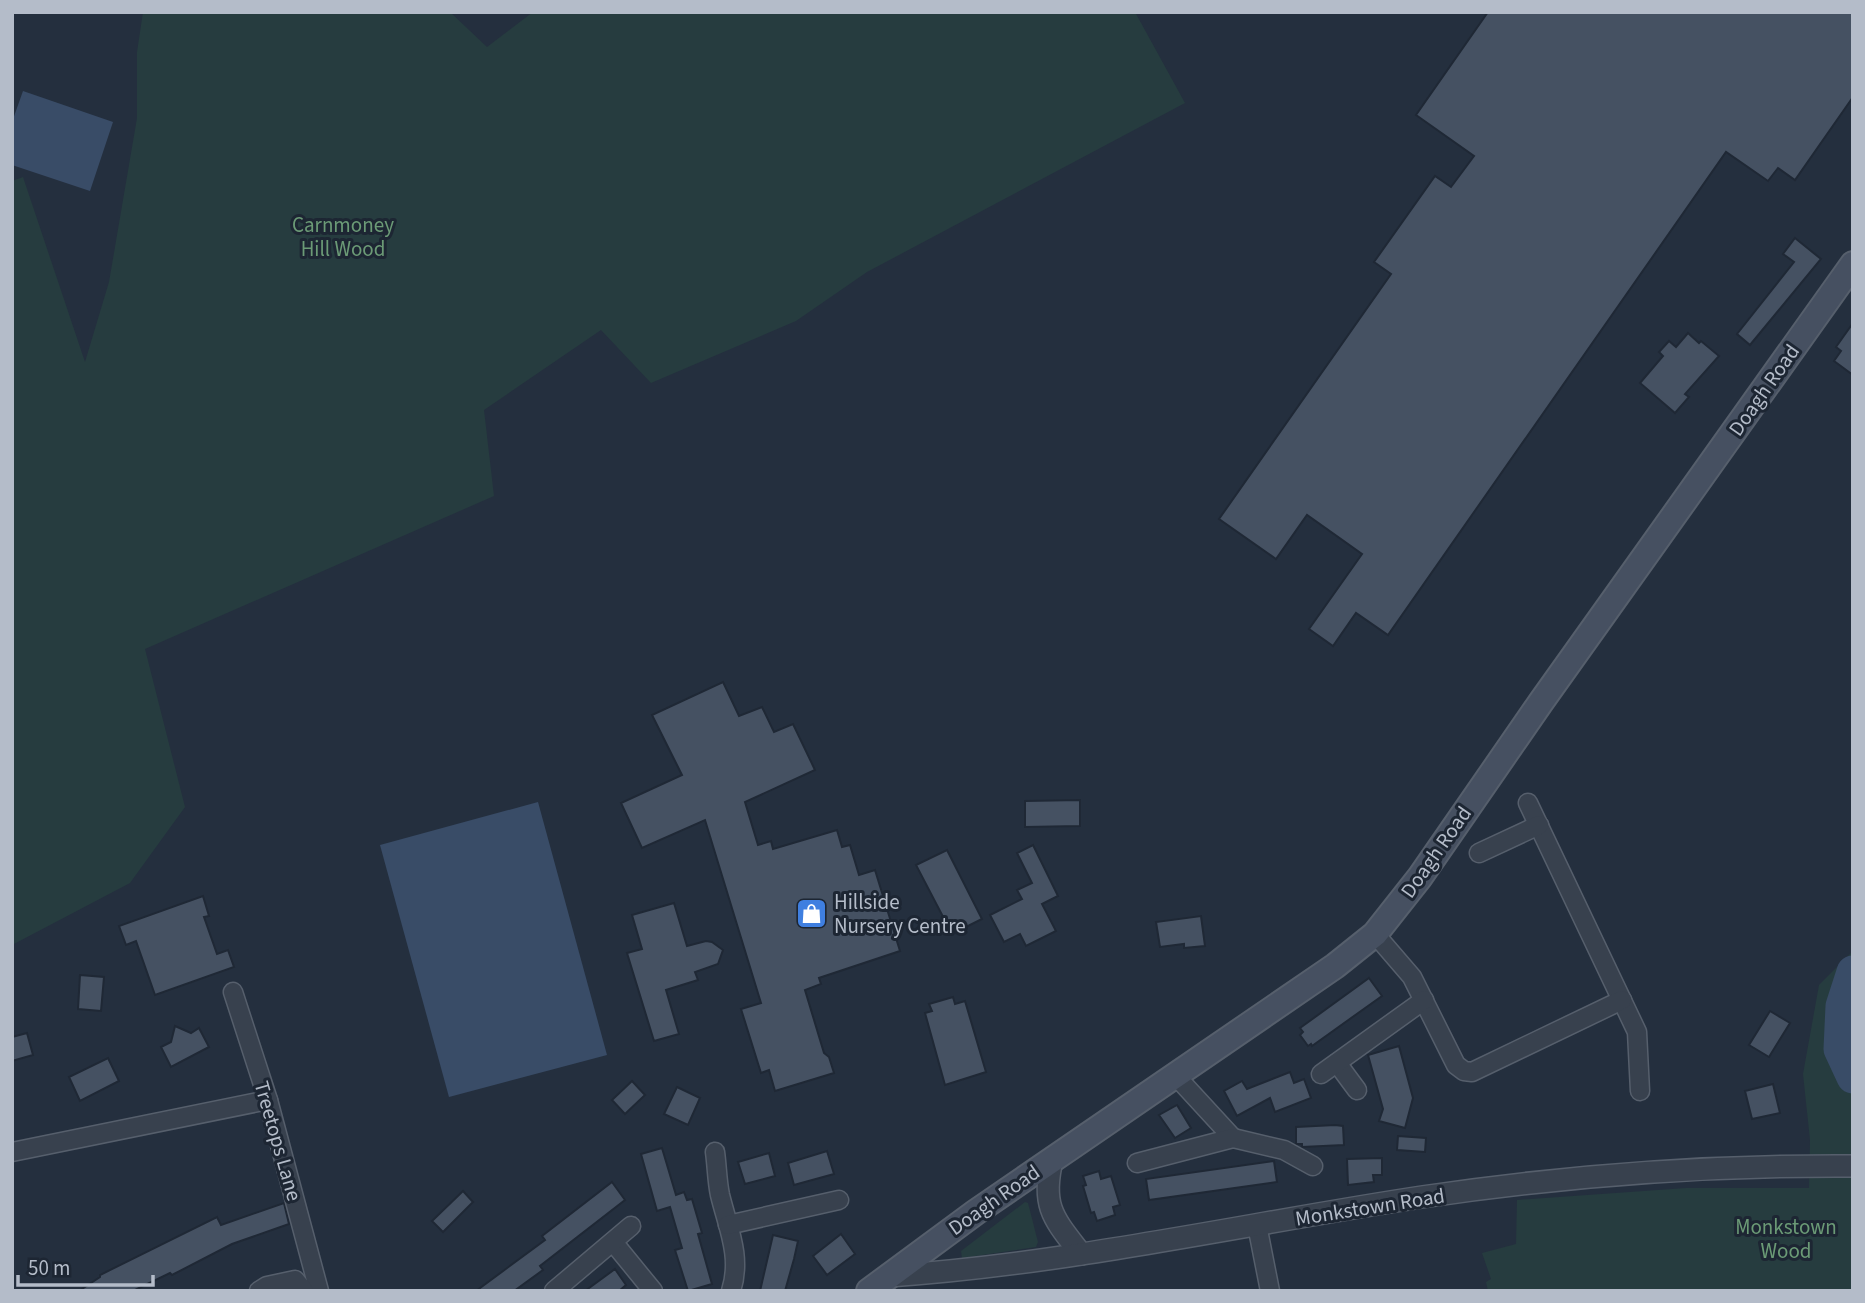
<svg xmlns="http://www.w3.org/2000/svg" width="1865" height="1303" font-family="'Source Sans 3',sans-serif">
  <rect width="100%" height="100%" fill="#242f3e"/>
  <g fill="#263c3f">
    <polygon points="143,12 450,12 487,47 533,12 1135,12 1185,103 867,272 796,321 651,383 601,330 484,410 494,496 145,649 185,807 130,883 12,945 12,181 23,177 85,362 109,282 137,118 137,52"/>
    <polygon points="1853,951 1853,1291 1488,1291 1486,1282 1491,1279 1482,1253 1516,1244 1517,1200 1686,1188 1809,1188 1810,1140 1803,1074 1819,985"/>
    <polygon points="1025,1202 1028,1203 1038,1242 1036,1247 962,1258 961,1251"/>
  </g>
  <g fill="#394c67">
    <polygon points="23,91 113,122 90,191 12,165 12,122"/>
    <polygon points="538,802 607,1055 449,1097 380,845"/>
  </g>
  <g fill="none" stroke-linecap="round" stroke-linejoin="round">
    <polyline stroke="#394c67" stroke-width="33" points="1853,972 1842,1006 1840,1049 1853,1077"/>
  </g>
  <g fill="#455162" stroke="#1f2835" stroke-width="2">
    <polygon points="1488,12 1853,12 1853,97 1795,180 1778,168 1768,181 1726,152 1388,635 1356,613 1333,646 1309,629 1362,554 1307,515 1276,559 1219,519 1391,274 1374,262 1435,176 1451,187 1474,156 1416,115"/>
    <polygon points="1795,238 1821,259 1750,345 1737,334 1794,262 1783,254"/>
    <polygon points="1853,323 1853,375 1834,361 1841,351 1836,347"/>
    <polygon points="1688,333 1699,343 1701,341 1719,356 1685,394 1689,397 1675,413 1640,383 1663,356 1659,352 1669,341 1676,347"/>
    <polygon points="723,682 739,716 762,707 774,732 793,724 815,770 745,802 758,845 771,841 773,849 837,830 842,847 850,845 859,875 875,870 900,951 819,978 821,984 805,990 824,1053 829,1057 834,1073 775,1091 769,1070 761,1073 741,1009 761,1003 705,820 642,848 621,803 682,775 652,715"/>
    <polygon points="1080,800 1080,826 1025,827 1025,801"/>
    <polygon points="1033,845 1058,896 1042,904 1056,931 1026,946 1020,934 1004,942 990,915 1022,899 1017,890 1032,883 1017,853"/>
    <polygon points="947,850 982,919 952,934 916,865"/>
    <polygon points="203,896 209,916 204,917 217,954 228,950 234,967 155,995 136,941 126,945 119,926"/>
    <polygon points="674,903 687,946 706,941 712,942 723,950 718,964 695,972 698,980 666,990 679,1034 654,1041 627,953 642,949 632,915"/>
    <polygon points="1201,916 1205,946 1184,948 1184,944 1160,947 1156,922"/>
    <polygon points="80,975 104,977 101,1011 78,1009"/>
    <polygon points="1369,978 1382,996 1312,1046 1311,1044 1308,1046 1300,1035 1303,1032 1300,1028"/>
    <polygon points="953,997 955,1004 965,1001 986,1072 945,1085 925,1013 932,1011 929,1004"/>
    <polygon points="1770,1011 1790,1023 1769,1057 1749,1045"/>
    <polygon points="175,1026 191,1033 199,1028 209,1047 171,1067 161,1047 171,1042"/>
    <polygon points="27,1033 33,1055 12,1061 12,1037"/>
    <polygon points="1399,1046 1413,1098 1405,1128 1379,1121 1383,1109 1368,1055"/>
    <polygon points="108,1058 119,1081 80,1101 69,1077"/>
    <polygon points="1290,1072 1294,1083 1304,1079 1311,1098 1275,1112 1270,1098 1237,1116 1224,1091 1242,1081 1247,1089"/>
    <polygon points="632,1081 645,1095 625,1114 612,1100"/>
    <polygon points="1773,1084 1780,1113 1752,1119 1745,1091"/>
    <polygon points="677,1087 700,1098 688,1125 664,1114"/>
    <polygon points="1177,1105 1191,1128 1175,1138 1159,1115"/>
    <polygon points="1335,1125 1343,1126 1344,1145 1302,1147 1302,1144 1296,1144 1296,1127"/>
    <polygon points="1398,1136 1426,1138 1425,1152 1397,1150"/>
    <polygon points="662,1148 676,1195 684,1192 687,1200 692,1199 702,1233 698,1234 712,1284 688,1291 675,1250 682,1248 670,1207 657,1211 641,1154"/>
    <polygon points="827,1151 834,1174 794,1185 788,1163"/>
    <polygon points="769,1153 775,1176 745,1184 738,1162"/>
    <polygon points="1382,1158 1382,1175 1373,1175 1374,1182 1348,1185 1347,1159"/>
    <polygon points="1274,1161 1277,1182 1149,1200 1146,1179"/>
    <polygon points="1099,1171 1101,1179 1111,1176 1120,1205 1113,1207 1115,1215 1097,1221 1094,1212 1091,1213 1083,1186 1086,1185 1083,1176"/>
    <polygon points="612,1182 625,1200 540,1266 543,1270 514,1291 476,1291 545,1240 542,1236"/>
    <polygon points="463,1191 473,1202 443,1232 432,1221"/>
    <polygon points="284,1203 289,1224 232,1244 172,1275 170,1273 133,1291 79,1291 100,1277 100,1275 217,1217 221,1225"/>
    <polygon points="841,1234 855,1254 827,1275 813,1256"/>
    <polygon points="773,1235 798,1241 794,1259 785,1291 760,1291"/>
    <polygon points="615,1269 626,1285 619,1291 585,1291"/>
  </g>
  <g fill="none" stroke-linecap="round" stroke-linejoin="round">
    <defs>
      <g id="minor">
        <polyline points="1528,803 1637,1032 1640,1091"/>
        <polyline points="1479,853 1539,825"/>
        <polyline points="1375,934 1412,977 1456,1065 1464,1071 1472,1072 1622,1000"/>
        <polyline points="233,992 268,1100 319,1291"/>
        <polyline points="1337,1063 1357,1090"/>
        <polyline points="1321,1074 1424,1000"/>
        <polyline points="1175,1075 1233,1138"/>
        <polyline points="12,1152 268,1100"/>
        <path d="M715 1152C717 1166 717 1181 720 1195 728 1228 742 1257 731 1291"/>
        <polyline points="1137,1163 1233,1138 1284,1150 1313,1166"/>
        <polyline points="728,1225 839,1200"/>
        <polyline points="1257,1225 1270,1291"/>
        <polyline points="613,1242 653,1291"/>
        <polyline points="259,1291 267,1286 295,1280 304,1291"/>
        <polyline points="554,1291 631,1226"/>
      </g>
      <g id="tertiary">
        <path d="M1052 1160C1041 1207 1054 1219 1081 1254"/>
        <path d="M889 1276C1068 1264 1244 1224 1422 1197 1564 1176 1708 1165 1853 1166"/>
      </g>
      <polyline id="secondary" points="869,1291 976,1212 1335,966 1375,934 1420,877 1541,702 1853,264"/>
    </defs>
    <use href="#minor" stroke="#565f6c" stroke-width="21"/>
    <use href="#tertiary" stroke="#565f6c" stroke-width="24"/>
    <use href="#secondary" stroke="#565f6c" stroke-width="28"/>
    <use href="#minor" stroke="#38414e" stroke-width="18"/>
    <use href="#tertiary" stroke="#38414e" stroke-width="21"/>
    <use href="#secondary" stroke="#465061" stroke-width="24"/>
  </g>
  <defs>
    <symbol id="shop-square" viewBox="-11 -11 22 22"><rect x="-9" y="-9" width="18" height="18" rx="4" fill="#3f7fe0" stroke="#1d2633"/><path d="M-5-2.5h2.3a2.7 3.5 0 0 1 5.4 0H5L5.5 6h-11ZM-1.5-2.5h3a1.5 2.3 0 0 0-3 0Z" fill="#fff"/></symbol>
  </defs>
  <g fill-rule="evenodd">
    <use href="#shop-square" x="794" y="896" width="35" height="35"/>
  </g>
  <g text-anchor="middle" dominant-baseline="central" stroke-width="6" stroke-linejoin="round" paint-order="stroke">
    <g font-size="21" fill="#6b9a76" stroke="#1d2633">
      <text x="343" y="225">Carnmoney<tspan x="343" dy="24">Hill Wood</tspan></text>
      <text x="1786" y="1227">Monkstown<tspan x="1786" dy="24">Wood</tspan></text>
    </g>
    <g font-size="21" fill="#b4bcc9" stroke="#1d2633">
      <text transform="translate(1764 390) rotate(-55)">Doagh Road</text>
      <text transform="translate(1436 852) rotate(-55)">Doagh Road</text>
      <text transform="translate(278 1141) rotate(74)">Treetops Lane</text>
      <text transform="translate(994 1200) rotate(-35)">Doagh Road</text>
      <text transform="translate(1370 1207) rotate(-9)">Monkstown Road</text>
    </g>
    <g font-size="21" fill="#b4bcc9" stroke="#1d2633" text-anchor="start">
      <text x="834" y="902">Hillside<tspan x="834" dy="24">Nursery Centre</tspan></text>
    </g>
  </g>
  <rect width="1865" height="1303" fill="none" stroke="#b4bcc9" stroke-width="28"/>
  <path d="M18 1275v10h135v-10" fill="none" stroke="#b4bcc9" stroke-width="3.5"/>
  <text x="28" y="1275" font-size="21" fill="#b4bcc9" stroke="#1d2633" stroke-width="5" paint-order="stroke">50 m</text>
</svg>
